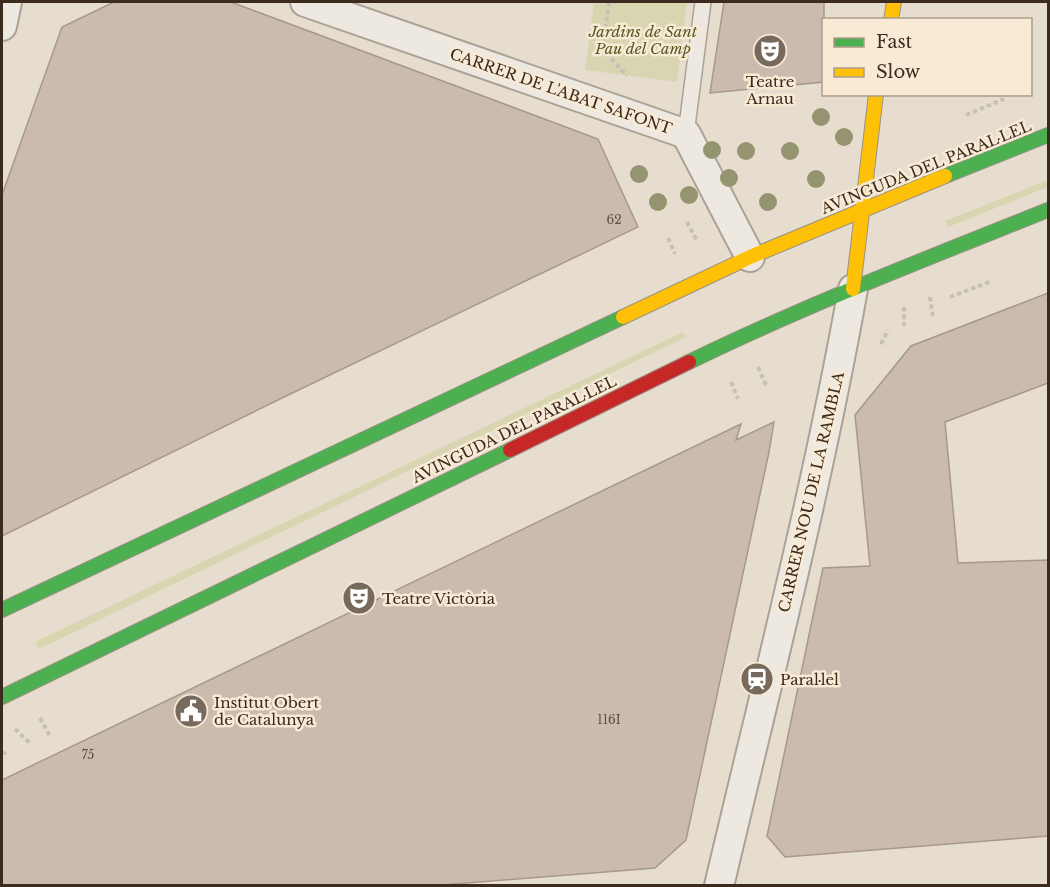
<svg xmlns="http://www.w3.org/2000/svg" width="1050" height="887" font-family="'Libre Baskerville',serif">
  <rect width="100%" height="100%" fill="#e6ddce"/>
  <g fill="#d8d6b0">
    <polygon points="594,2 687,2 677,82 585,70"/>
    <polygon points="1048,180 1048,187 948,227 945,221"/>
    <polygon points="683,332 686,337 39,649 35,642"/>
  </g>
  <g fill="#cabbae" stroke="#a7988d" stroke-width="1.5">
    <polygon points="114,2 231,2 598,139 638,227 284,397 2,536 2,195 62,27"/>
    <polygon points="724,2 824,2 824,82 710,93"/>
    <polygon points="1048,293 1048,383 945,422 958,563 1048,560 1048,836 785,857 767,836 823,568 870,566 855,415 911,346"/>
    <polygon points="774,422 769,452 686,840 655,868 442,885 2,885 2,780 741,424 736,440"/>
  </g>
  <g fill="none" stroke-linecap="round" stroke-linejoin="round">
    <defs>
      <polyline id="lane" points="686,134 703,2"/>
      <g id="street">
        <polyline points="305,2 686,134 750,257"/>
        <polyline points="2,26 7,2"/>
        <path d="M719 886C766 687 817 490 853 289"/>
      </g>
      <g id="fast">
        <polyline points="945,176 1048,135"/>
        <path d="M689 362C806 305 928 258 1048 210"/>
        <polyline points="2,610 623,317"/>
        <polyline points="2,697 510,450"/>
      </g>
      <g id="slow">
        <polyline points="891,20 894,2"/>
        <polyline points="853,289 876,94"/>
        <polyline points="623,317 750,257 945,176"/>
      </g>
      <polyline id="jam" points="510,450 689,362"/>
    </defs>
    <use href="#lane" stroke="#aba297" stroke-width="18"/>
    <use href="#street" stroke="#aba297" stroke-width="32"/>
    <use href="#fast" stroke="#9b9286" stroke-width="16"/>
    <use href="#slow" stroke="#9b9286" stroke-width="16"/>
    <use href="#jam" stroke="#9b9286" stroke-width="16"/>
    <g stroke="#c7c0b7" stroke-width="4" stroke-dasharray="4.5 3" stroke-linecap="butt">
      <polyline points="609,2 603,49 627,76"/>
      <polyline points="966,115 1004,99"/>
      <polyline points="687,222 697,241"/>
      <polyline points="668,238 675,254"/>
      <polyline points="930,297 933,317"/>
      <polyline points="950,297 992,281"/>
      <polyline points="904,307 904,326"/>
      <polyline points="881,344 888,330"/>
      <polyline points="758,367 766,385"/>
      <polyline points="731,382 738,399"/>
      <polyline points="40,718 50,736"/>
      <polyline points="15,729 31,744"/>
      <polyline points="2,754 9,751"/>
    </g>
    <use href="#lane" stroke="#eee9e0" stroke-width="15"/>
    <use href="#street" stroke="#eee9e0" stroke-width="28"/>
    <use href="#fast" stroke="#4caf50" stroke-width="14"/>
    <use href="#slow" stroke="#ffc107" stroke-width="14"/>
    <use href="#jam" stroke="#c62828" stroke-width="14"/>
  </g>
  <g fill="#949470">
    <circle cx="821" cy="117" r="9"/>
    <circle cx="844" cy="137" r="9"/>
    <circle cx="712" cy="150" r="9"/>
    <circle cx="746" cy="151" r="9"/>
    <circle cx="790" cy="151" r="9"/>
    <circle cx="639" cy="174" r="9"/>
    <circle cx="729" cy="178" r="9"/>
    <circle cx="816" cy="179" r="9"/>
    <circle cx="689" cy="195" r="9"/>
    <circle cx="658" cy="202" r="9"/>
    <circle cx="768" cy="202" r="9"/>
  </g>
  <defs>
    <symbol id="theatre-disc" viewBox="-11 -11 22 22"><circle r="9.5" fill="#77695c" stroke="#f8ead4"/><path d="M-5-5.5Q0-4 5-5.5V0Q5 5 0 6Q-5 5-5 0ZM-3.3-2.5H-1v1.5H-3.3ZM1-2.5H3.3v1.5H1ZM-2.8 1Q0 5.5 2.8 1Z" fill="#fff"/></symbol>
    <symbol id="station-disc" viewBox="-11 -11 22 22"><circle r="9.5" fill="#77695c" stroke="#f8ead4"/><path d="M-3-6H3Q5-6 5-4V2Q5 4 3 4L4.5 6H3L1.5 4h-3L-3 6H-4.5L-3 4Q-5 4-5 2V-4Q-5-6-3-6ZM-3.5-4v3h7v-3ZM-3.5 1v1.5H-2V1ZM2 1v1.5H3.5V1Z" fill="#fff"/></symbol>
    <symbol id="civic-disc" viewBox="-11 -11 22 22"><circle r="9.5" fill="#77695c" stroke="#f8ead4"/><path d="M-.6-6.5H3V-4.5H.6V-3L4-1V1h2V6H-6V1h2V-1L-.6-3ZM-1.2 2.5V6h2.4V2.5Z" fill="#fff"/></symbol>
  </defs>
  <g fill-rule="evenodd">
    <use href="#theatre-disc" x="751" y="32" width="38" height="38"/>
    <use href="#theatre-disc" x="340" y="579" width="38" height="38"/>
    <use href="#station-disc" x="738" y="660" width="38" height="38"/>
    <use href="#civic-disc" x="172" y="692" width="38" height="38"/>
  </g>
  <g text-anchor="middle" dominant-baseline="central" stroke-width="5" stroke-linejoin="round" paint-order="stroke">
    <g font-size="12" fill="#5f4e42">
      <text x="614" y="219">62</text>
      <text x="609" y="719">116I</text>
      <text x="88" y="754">75</text>
    </g>
    <g font-size="15" font-style="italic" fill="#505923" stroke="#f8ead4">
      <text x="643" y="31">Jardins de Sant<tspan x="643" dy="17">Pau del Camp</tspan></text>
    </g>
    <g font-size="15" fill="#3b2a1e" stroke="#f8ead4" text-anchor="start">
      <text x="770" y="81" text-anchor="middle">Teatre<tspan x="770" dy="17">Arnau</tspan></text>
      <text x="382" y="598">Teatre Victòria</text>
      <text x="780" y="679">Paral·lel</text>
      <text x="214" y="702">Institut Obert<tspan x="214" dy="17">de Catalunya</tspan></text>
    </g>
    <g font-size="15" fill="#3b2a1e" stroke="#f8ead4">
      <text transform="translate(561 91) rotate(19)">CARRER DE L'ABAT SAFONT</text>
      <text transform="translate(926 167) rotate(-22)">AVINGUDA DEL PARAL·LEL</text>
      <text transform="translate(514 429) rotate(-26)">AVINGUDA DEL PARAL·LEL</text>
      <text transform="translate(811 492) rotate(-77)">CARRER NOU DE LA RAMBLA</text>
    </g>
  </g>
  <rect width="1050" height="887" fill="none" stroke="#3b2a1e" stroke-width="6"/>
  <rect x="822" y="18" width="210" height="78" fill="#f8ead4" stroke="#ac9d8b" stroke-width="1.5"/>
  <rect x="834" y="38" width="30" height="9" fill="#4caf50" stroke="#ac9d8b" stroke-width="1.5"/>
  <text x="876" y="48" font-size="18" fill="#3b2a1e">Fast</text>
  <rect x="834" y="68" width="30" height="9" fill="#ffc107" stroke="#ac9d8b" stroke-width="1.5"/>
  <text x="876" y="78" font-size="18" fill="#3b2a1e">Slow</text>
</svg>
